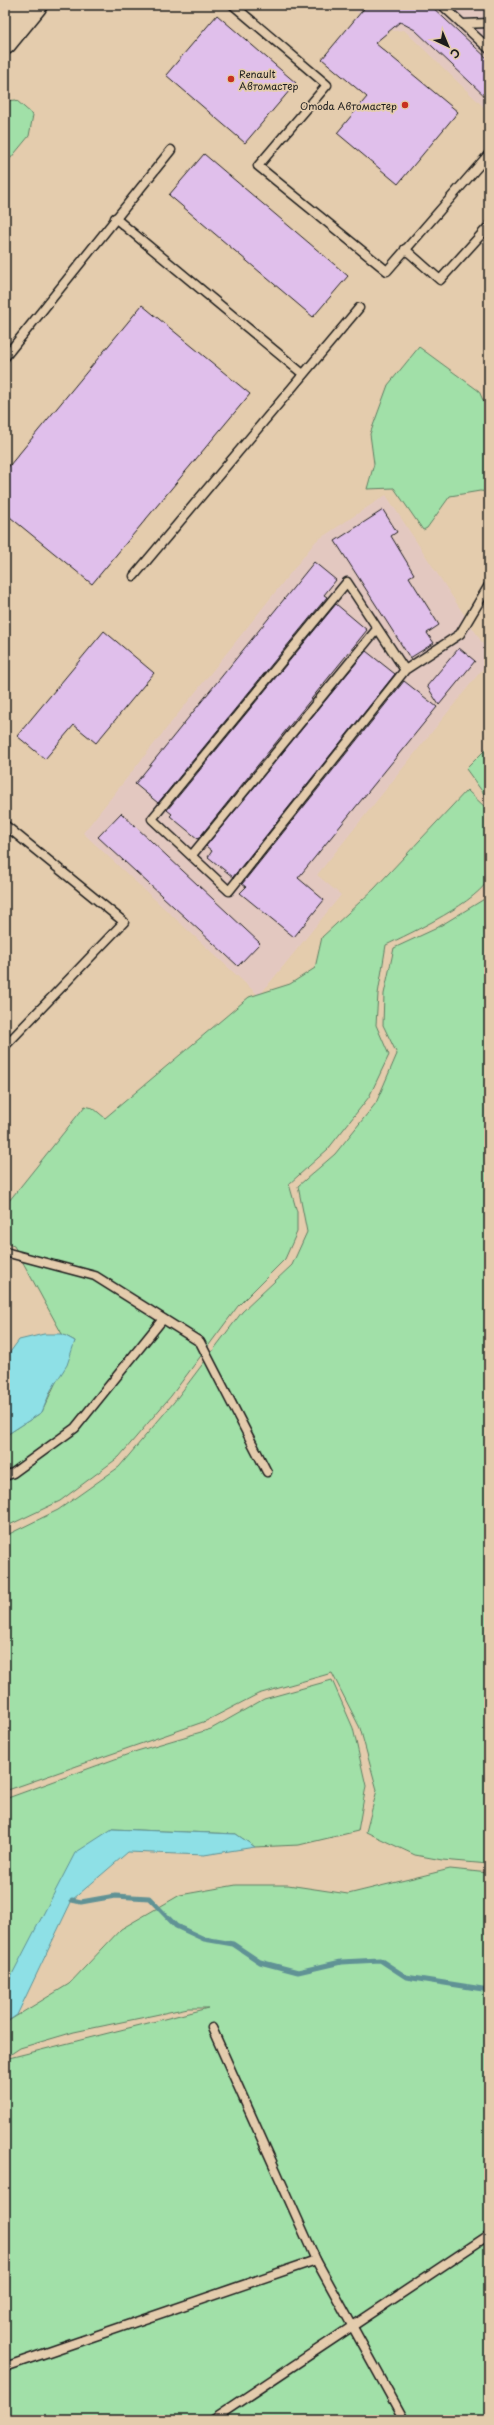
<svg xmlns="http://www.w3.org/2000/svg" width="494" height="2425" font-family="'Playpen Sans',sans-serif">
  <rect width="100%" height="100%" fill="#e4ccad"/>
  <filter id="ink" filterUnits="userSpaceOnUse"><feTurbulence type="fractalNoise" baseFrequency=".025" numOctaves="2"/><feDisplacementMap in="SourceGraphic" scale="8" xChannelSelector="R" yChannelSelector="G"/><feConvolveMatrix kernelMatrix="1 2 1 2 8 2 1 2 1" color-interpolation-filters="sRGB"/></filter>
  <g filter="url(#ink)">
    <g fill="#e3c8c0">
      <polygon points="343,5 489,5 489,112 404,30 394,31"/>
      <polygon points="386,495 489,653 489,661 317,875 341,895 259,996 83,833 316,541"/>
    </g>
    <g fill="#a1e0a8" stroke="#5e7e62">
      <polygon points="16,100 33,115 29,136 5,165 5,101"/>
      <polygon points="419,347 479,391 489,414 489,492 480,491 450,496 427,528 423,530 394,488 367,489 374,464 370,434 388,385"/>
      <polygon points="489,746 489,801 466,769"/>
      <path d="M467 790 487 809C490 820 492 867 489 877 482 900 409 934 386 945L378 994 376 1025 389 1055 369 1097 328 1149 289 1184 297 1212V1232L285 1259 238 1306 171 1396 119 1457 60 1501 5 1527V1436L42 1412 75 1341 62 1334 14 1246 5 1243V1206L85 1106 93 1108 105 1118 249 997 290 984 315 968 322 937 374 889Z"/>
      <polygon points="489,892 489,1864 442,1860 415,1855 366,1832 377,1790 360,1728 332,1673 258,1694 206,1721 5,1791 5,1536 58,1510 119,1467 174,1402 242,1312 292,1265 307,1232 298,1186 335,1154 376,1103 397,1054 383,1025 384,994 394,948 435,929 486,898"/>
      <polygon points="332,1680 353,1728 366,1786 358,1831 299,1845 255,1847 236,1834 112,1829 5,1988 5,1799 137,1751 211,1729 264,1699"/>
      <polygon points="450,1869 489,1873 489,2420 5,2420 5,2059 208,2008 188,2008 74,2032 20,2048 5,2058 5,2023 69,1984 121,1929 180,1895 236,1885 288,1885 348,1894"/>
    </g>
    <g fill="#8ee0e6" stroke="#609295">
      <polygon points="44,1334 62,1334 75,1341 67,1365 51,1390 42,1412 5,1436 5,1359 19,1340"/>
      <polygon points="112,1829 236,1834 255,1847 204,1855 128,1852 72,1900 17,2015 5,2023 5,1988 75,1853"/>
    </g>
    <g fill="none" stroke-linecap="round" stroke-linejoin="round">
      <polyline stroke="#609295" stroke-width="5" points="72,1900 81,1902 115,1896 149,1898 176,1926 204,1939 233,1944 260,1962 298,1972 341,1962 380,1960 406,1977 489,1990"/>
    </g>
    <g fill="#e0bfeb" stroke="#1c1c1c">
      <polygon points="367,5 430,5 489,60 489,100 415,30 400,22 375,43 458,112 398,184 337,133 367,97 322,59"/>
      <polygon points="217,15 296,83 245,143 166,75"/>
      <polygon points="204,154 348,276 313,317 169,195"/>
      <polygon points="142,305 250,394 92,584 5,513 5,471"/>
      <polygon points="383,510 397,532 391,536 414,574 409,577 439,625 427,633 434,643 410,658 335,541"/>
      <polygon points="314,562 336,580 324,595 327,597 158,803 135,784"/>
      <polygon points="336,604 367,630 198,839 170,816 172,814 167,810"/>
      <polygon points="104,631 154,673 96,743 74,725 45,759 17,736"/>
      <polygon points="459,648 475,661 439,705 427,686"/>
      <polygon points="366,651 395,674 233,877 208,857 212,851 206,846"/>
      <polygon points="404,681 437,707 298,878 324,900 294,937 240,893 246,887 242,884"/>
      <polygon points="121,813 260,943 238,966 98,837"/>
    </g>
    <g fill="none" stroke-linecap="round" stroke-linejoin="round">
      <defs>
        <g id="service">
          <polyline points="233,5 327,85 258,166 387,271 489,154"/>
          <polyline points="442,5 489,49"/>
          <polyline points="462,24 489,23"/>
          <polyline points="115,218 303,374"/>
          <polyline points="405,249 440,280 489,226"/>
          <polyline points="5,357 171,150"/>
          <polyline points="134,576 359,308"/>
          <polyline points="405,670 347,582 152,819 229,891 405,670 460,634 489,585"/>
          <polyline points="5,825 124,922 5,1046"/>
          <polyline points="192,855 377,629"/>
          <polyline points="5,1252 95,1276 200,1342 267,1472"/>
          <polyline points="5,1476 13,1473 75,1428 163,1319"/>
          <polyline points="212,2028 316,2260 404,2420"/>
          <polyline points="5,2367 316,2260"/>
          <polyline points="212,2420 489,2235"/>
        </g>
        <g id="trunk">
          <polyline points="5,15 13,5"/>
          <polyline points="5,43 36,5"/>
        </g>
      </defs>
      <use href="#service" stroke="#1c1c1c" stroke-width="11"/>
      <use href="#trunk" stroke="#1c1c1c" stroke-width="25"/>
      <use href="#service" stroke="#e4ccad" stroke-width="8"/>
      <use href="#trunk" stroke="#e4ccad" stroke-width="22"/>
    </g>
  </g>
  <g fill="#c8321e" stroke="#e4ccad" stroke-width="1.5">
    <circle cx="231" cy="79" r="4"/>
    <circle cx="405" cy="105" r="4"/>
  </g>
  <g text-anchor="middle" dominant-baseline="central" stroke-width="3.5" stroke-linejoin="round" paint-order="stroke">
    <g font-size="10" fill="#1c1c1c" stroke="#e4ccad" text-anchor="start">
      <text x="239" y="73">Renault<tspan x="239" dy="12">Автомастер</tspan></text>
      <text x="397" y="105" text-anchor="end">Omoda Автомастер</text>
    </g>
  </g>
  <rect width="494" height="2425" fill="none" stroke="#e4ccad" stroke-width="20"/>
  <rect x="10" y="10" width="474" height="2405" fill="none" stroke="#1c1c1c" stroke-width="1.5" filter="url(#ink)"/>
  <g transform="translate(448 46) rotate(136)" stroke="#e4ccad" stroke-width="3" paint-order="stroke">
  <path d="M0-3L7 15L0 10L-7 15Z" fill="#1c1c1c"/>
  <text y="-6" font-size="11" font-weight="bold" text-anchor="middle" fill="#1c1c1c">С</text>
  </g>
</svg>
